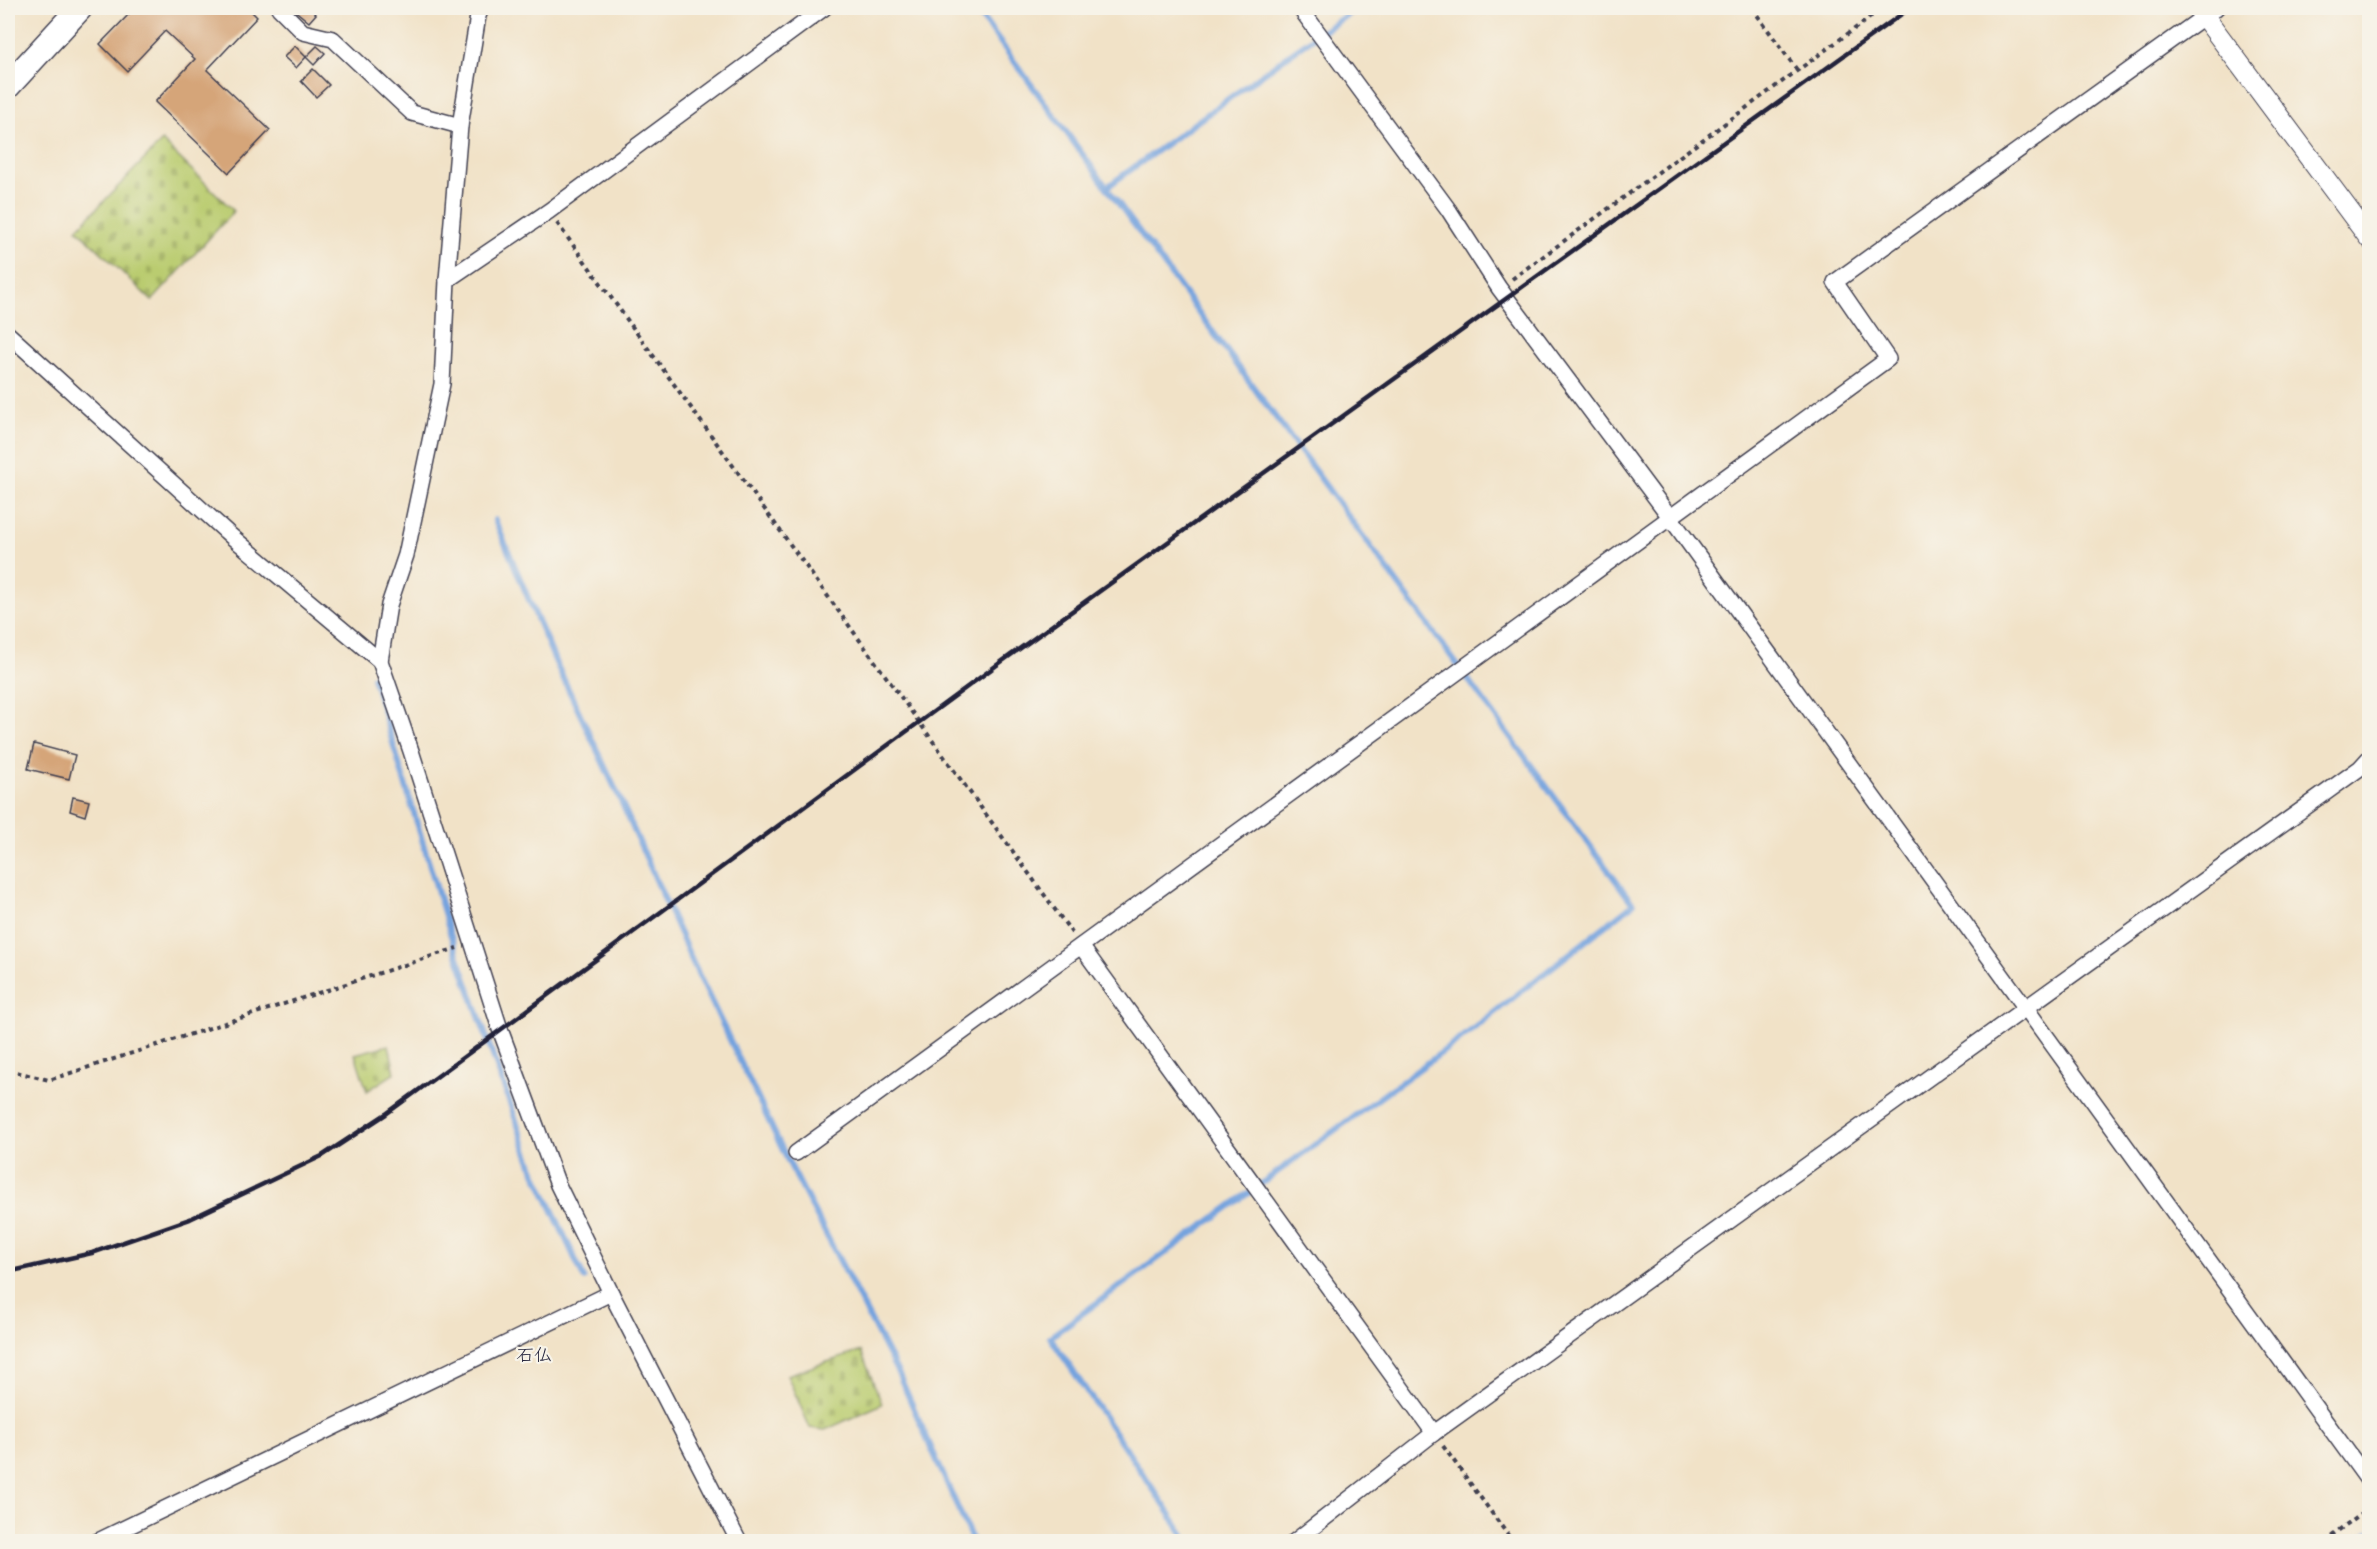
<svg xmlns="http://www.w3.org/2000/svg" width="2377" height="1549" font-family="'Patrick Hand','Klee One',sans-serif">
  <defs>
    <pattern id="cemetery-stones" width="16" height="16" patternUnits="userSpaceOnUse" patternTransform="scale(1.5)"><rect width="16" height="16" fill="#bacc6f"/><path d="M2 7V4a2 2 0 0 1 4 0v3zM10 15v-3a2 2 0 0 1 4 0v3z" fill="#a0af61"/></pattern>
  </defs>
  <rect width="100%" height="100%" fill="#f7f3e8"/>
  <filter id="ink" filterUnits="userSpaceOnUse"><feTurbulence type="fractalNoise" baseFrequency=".0167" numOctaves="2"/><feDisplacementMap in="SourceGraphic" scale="12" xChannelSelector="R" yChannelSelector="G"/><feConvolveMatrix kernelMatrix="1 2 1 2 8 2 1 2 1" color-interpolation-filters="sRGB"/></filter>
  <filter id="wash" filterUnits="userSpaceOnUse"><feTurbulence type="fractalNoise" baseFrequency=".008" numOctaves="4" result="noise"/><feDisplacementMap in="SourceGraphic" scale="24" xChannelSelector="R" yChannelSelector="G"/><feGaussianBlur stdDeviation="1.35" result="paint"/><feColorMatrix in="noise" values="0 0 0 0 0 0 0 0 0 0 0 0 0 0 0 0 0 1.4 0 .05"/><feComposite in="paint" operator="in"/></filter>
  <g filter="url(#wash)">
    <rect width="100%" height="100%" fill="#f1e2c7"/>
    <g fill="url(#cemetery-stones)" stroke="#6e7755" stroke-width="1.5">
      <polygon points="162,141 234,211 152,301 77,229"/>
      <polygon points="389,1045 395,1073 367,1091 355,1054"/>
      <polygon points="861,1351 882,1404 825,1430 810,1428 787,1375"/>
    </g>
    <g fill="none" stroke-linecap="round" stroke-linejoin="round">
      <g stroke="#75a3de" stroke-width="6">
        <polyline points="975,8 1633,904 1459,1040 1050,1337 1189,1542"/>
        <polyline points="1107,187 1297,49 1357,8"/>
        <polyline points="495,520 556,663 620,799 693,963 788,1161 899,1375 973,1542"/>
        <polyline points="373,677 454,946 533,1168 584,1278"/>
        <polyline points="2358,1542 2370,1533"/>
      </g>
    </g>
    <g id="blocks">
      <g fill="#d5a579">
        <polygon points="135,8 248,8 257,17 207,70 270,130 229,173 155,102 195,59 165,31 127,71 100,44"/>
        <polygon points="292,8 309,8 316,14 309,22"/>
        <polygon points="295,46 306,57 296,68 284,57"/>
        <polygon points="317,46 325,53 314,65 306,57"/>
        <polygon points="313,69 329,85 316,97 301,81"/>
        <polygon points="34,744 75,755 69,779 28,769"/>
        <polygon points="73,797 89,801 85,816 70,811"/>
      </g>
    </g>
  </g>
  <g filter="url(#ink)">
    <use href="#blocks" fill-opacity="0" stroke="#413f50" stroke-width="1.5"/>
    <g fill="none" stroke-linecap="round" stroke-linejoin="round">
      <defs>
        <g id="minor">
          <polyline points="279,8 303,32 333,39 412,113 460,126"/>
          <polyline points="481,8 478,16 460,126 447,280 442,384 406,555 389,605 380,661 411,751 501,1032 558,1185 611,1293 739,1542"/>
          <polyline points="1300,8 1448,209 1499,288 1670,517 2370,1483"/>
          <polyline points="447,280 549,211 824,8"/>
          <polyline points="8,334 231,536 380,661"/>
          <polyline points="1081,946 1434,1433"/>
          <polyline points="796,1153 1888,359 1835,282 2216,8"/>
          <polyline points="96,1542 611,1293"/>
          <polyline points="1294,1542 1434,1433 2360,768 2370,757"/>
        </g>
        <polyline id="tertiary" points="2198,8 2370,239"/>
        <polyline id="primary" points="8,86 80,8"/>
      </defs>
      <use href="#minor" stroke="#413f50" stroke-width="18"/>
      <use href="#tertiary" stroke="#413f50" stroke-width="22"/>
      <use href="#primary" stroke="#413f50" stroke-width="27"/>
      <g stroke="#413f50" stroke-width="4" stroke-dasharray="4.5 4.5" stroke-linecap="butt">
        <polyline points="1752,8 1797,70"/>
        <polyline points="557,223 1072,933"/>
        <polyline points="1512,279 1883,8"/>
        <polyline points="8,1070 49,1080 457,948"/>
        <polyline points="1443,1446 1513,1542"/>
        <polyline points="2324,1542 2370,1508"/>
      </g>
      <use href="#minor" stroke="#fff" stroke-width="15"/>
      <use href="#tertiary" stroke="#fff" stroke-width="20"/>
      <use href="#primary" stroke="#fff" stroke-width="24"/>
      <polyline stroke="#22223b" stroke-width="4.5" points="8,1272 92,1253 190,1219 322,1156 386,1114 997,665 1910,8"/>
    </g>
  </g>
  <g text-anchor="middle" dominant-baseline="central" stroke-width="4.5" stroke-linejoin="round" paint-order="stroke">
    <g font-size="18" fill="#22223b" stroke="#f7f3e8">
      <text x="534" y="1354">石仏</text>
    </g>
  </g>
  <rect width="2377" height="1549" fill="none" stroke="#f7f3e8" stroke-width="30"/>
</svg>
